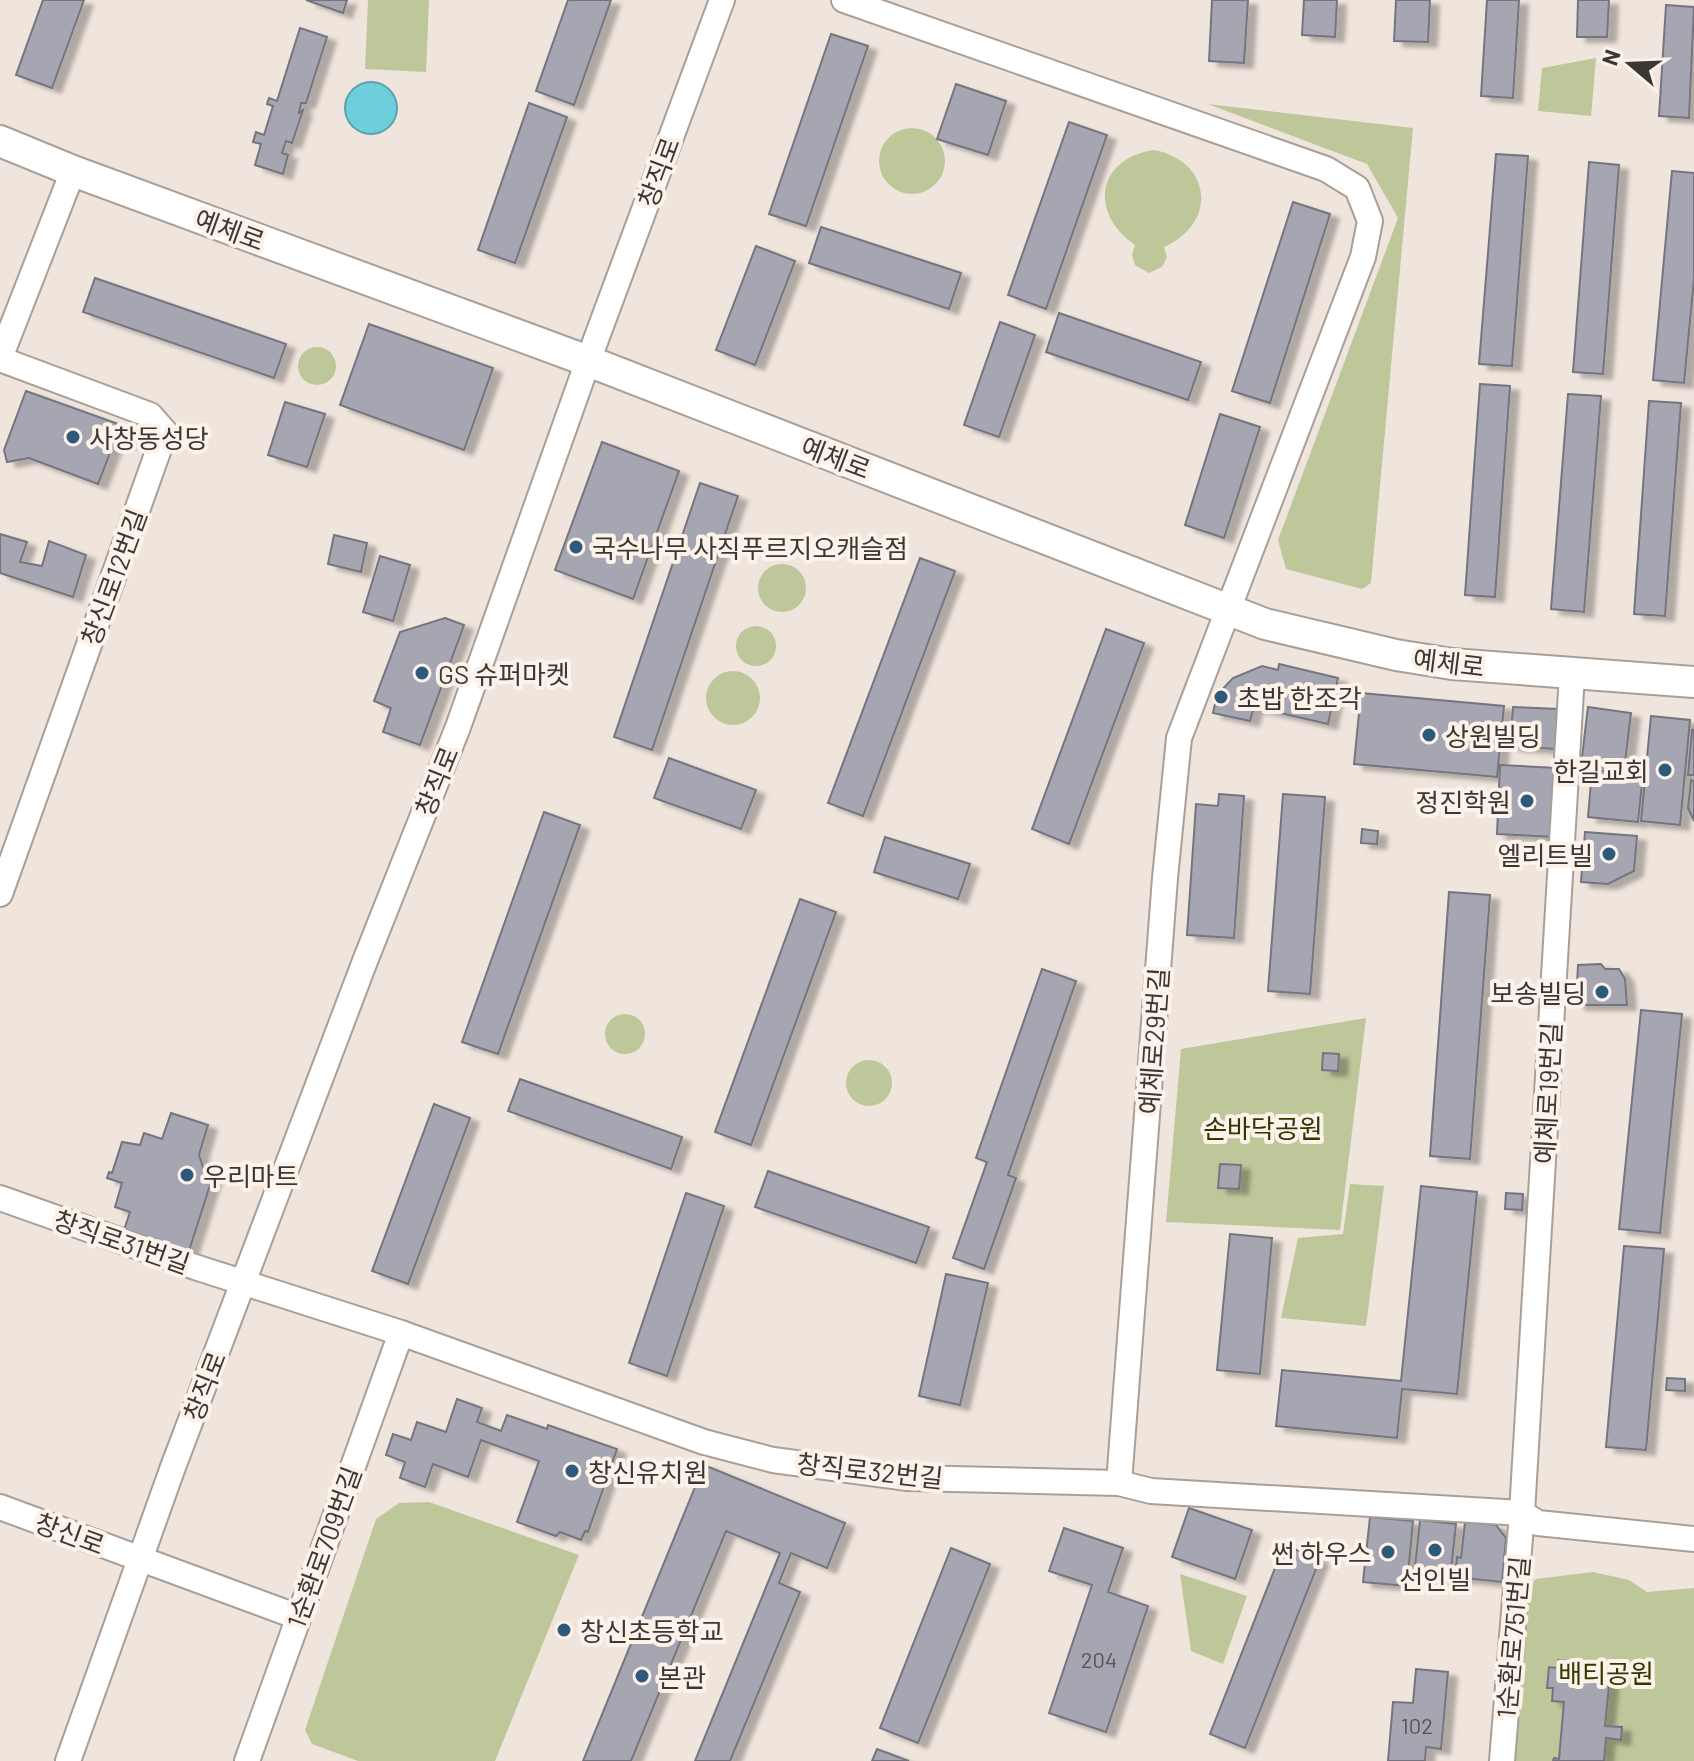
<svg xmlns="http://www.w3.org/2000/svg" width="1694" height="1761" font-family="Barlow,'Noto Sans KR',sans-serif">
  <defs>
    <filter id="shadow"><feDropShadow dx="9" dy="5" stdDeviation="2" flood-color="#0004"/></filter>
  </defs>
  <rect width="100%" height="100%" fill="#f0e5dd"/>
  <g fill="#bdc79a">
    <polygon points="368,0 429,0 426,72 365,69"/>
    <polygon points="1596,58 1591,116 1538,111 1542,68"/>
    <polygon points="1208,104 1413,128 1371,583 1362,589 1286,569 1278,540 1398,218 1367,164"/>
    <circle cx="912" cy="161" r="33"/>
    <path d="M1154 150C1212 161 1218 223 1164 247L1167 257 1162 267 1149 273 1135 265 1132 255 1135 245C1089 213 1096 159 1154 150Z"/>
    <circle cx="317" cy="366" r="19"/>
    <circle cx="782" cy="588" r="24"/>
    <circle cx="756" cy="646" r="20"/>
    <circle cx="733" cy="698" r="27"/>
    <circle cx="625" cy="1034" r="20"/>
    <polygon points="1366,1018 1340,1230 1166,1222 1181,1049"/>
    <circle cx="869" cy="1083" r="23"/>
    <polygon points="1350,1184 1384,1186 1366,1326 1281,1318 1298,1238 1343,1234"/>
    <polygon points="429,1502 579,1555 495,1761 358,1761 312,1744 305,1730 376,1519 399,1503"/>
    <polygon points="1593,1572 1629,1580 1647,1592 1694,1588 1694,1761 1510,1761 1524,1598 1528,1587 1536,1579"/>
    <polygon points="1180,1574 1247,1596 1223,1664 1191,1651"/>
  </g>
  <circle fill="#6ccfdb" stroke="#5da1a9" stroke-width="2" cx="371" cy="108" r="26"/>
  <g fill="#a5a6b2" stroke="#74757f" stroke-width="2" filter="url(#shadow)">
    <polygon points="43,0 84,0 52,88 16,75"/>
    <polygon points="306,0 347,0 343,13"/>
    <polygon points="568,0 611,0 574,105 536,91"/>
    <polygon points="1212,0 1248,0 1244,63 1209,61"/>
    <polygon points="1304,0 1337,0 1335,37 1302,35"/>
    <polygon points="1396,0 1430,0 1428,42 1394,41"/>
    <polygon points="1487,0 1519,0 1513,98 1481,96"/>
    <polygon points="1578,0 1609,0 1607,37 1577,37"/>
    <polygon points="1666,5 1694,7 1689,118 1659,116"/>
    <polygon points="300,28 327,37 306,103 301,103 299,113 303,110 292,143 286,141 282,153 288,155 283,174 255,165 261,144 253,142 256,132 264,135 273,106 267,104 269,98 277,101"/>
    <polygon points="831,34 868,46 806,226 769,214"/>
    <polygon points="956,84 1006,101 988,155 937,139"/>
    <polygon points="529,103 567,117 515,263 478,250"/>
    <polygon points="1069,122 1107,135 1046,309 1008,295"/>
    <polygon points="1496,154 1528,156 1512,366 1479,364"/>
    <polygon points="1589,162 1619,165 1603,374 1573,372"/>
    <polygon points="1672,171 1694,173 1694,279 1684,383 1653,380"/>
    <polygon points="1293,202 1330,214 1270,403 1232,391"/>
    <polygon points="821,227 961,273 949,309 809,263"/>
    <polygon points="756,246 795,261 755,365 716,350"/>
    <polygon points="95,278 286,344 274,378 83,312"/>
    <polygon points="1059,313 1201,362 1188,400 1046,352"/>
    <polygon points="1000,322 1035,335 999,437 964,425"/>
    <polygon points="369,324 493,368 464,450 340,405"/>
    <polygon points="1480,384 1510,386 1495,597 1465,595"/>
    <polygon points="26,391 138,431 134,443 114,443 98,484 29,458 7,462 4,450"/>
    <polygon points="1568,394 1601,396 1584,612 1551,609"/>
    <polygon points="1649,401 1681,403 1665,616 1634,614"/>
    <polygon points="285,402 325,414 307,467 268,455"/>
    <polygon points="1220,414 1260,427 1224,538 1185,525"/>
    <polygon points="602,442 679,471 633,599 555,570"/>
    <polygon points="700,483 738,496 652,750 614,737"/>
    <polygon points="0,534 27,542 20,562 42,566 49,541 86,555 73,597 0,573"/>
    <polygon points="334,535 367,543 361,572 328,564"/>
    <polygon points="380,556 410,565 393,621 363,612"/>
    <polygon points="920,558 955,571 863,816 828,803"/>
    <polygon points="445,618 464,625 420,745 383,732 391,708 374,701 400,632"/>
    <polygon points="1106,629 1144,643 1069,844 1032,829"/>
    <polygon points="1279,664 1338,678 1328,724 1254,707 1250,721 1213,713 1217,695 1233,678 1262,666 1278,670"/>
    <polygon points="1361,693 1504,706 1497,777 1354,764"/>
    <polygon points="1513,707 1557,709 1555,749 1510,746"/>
    <polygon points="1588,707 1631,713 1624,770 1581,765"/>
    <polygon points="1651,716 1690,720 1680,825 1641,821"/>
    <polygon points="1692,730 1694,730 1694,775 1688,775"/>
    <polygon points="669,758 756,790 741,829 654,798"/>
    <polygon points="1500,765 1557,768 1554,837 1497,834"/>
    <polygon points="1592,770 1643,774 1638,822 1588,817"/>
    <polygon points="1691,780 1694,781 1694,821 1688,808"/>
    <polygon points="1219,794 1244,796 1234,938 1187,935 1196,804 1218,806"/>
    <polygon points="1283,794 1325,797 1310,994 1268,991"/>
    <polygon points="544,812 580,825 498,1054 462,1042"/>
    <polygon points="1362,829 1378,831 1377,844 1361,843"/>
    <polygon points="1585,832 1637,836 1634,871 1608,884 1581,882"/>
    <polygon points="885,837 970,864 958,899 874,872"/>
    <polygon points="1449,892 1490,895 1470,1159 1430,1156"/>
    <polygon points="800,899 836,912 751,1145 715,1132"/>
    <polygon points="1601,964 1605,969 1619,969 1625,979 1627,1005 1576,1005 1578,965"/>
    <polygon points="1042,969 1076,981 1008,1175 1016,1178 984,1269 953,1258 987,1162 976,1158"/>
    <polygon points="1641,1010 1682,1014 1660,1233 1619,1229"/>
    <polygon points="1323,1053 1339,1054 1338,1071 1322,1070"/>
    <polygon points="520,1079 682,1137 671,1169 508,1111"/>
    <polygon points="434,1104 470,1118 408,1284 372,1271"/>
    <polygon points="171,1113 208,1125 199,1155 205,1173 212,1179 189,1251 124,1230 130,1212 115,1207 122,1183 107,1178 109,1172 112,1173 122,1142 140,1145 144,1133 162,1139"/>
    <polygon points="1220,1164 1241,1165 1239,1189 1218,1188"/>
    <polygon points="768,1171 929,1227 916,1263 755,1207"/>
    <polygon points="1421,1186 1477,1192 1457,1394 1402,1389 1397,1438 1276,1426 1282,1370 1401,1381"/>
    <polygon points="686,1193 724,1206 667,1376 629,1363"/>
    <polygon points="1506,1193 1523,1194 1522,1210 1505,1209"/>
    <polygon points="1230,1234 1272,1238 1260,1374 1217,1370"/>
    <polygon points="1624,1246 1664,1249 1646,1450 1606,1447"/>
    <polygon points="946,1274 988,1283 960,1405 919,1396"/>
    <polygon points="1667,1378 1685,1379 1685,1391 1666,1390"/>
    <polygon points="457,1399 482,1408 477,1422 501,1431 507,1415 547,1429 548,1425 617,1449 588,1532 585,1531 581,1540 560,1532 556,1536 517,1522 539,1461 481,1440 468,1477 433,1464 425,1487 400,1478 405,1462 386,1455 393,1434 411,1440 417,1422 446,1432"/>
    <polygon points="704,1465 845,1523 827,1568 791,1553 779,1583 800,1592 730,1761 695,1761 780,1553 726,1531 631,1761 583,1761"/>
    <polygon points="1189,1508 1252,1530 1235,1579 1172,1557"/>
    <polygon points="1370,1517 1413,1521 1407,1586 1363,1582"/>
    <polygon points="1420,1520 1456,1524 1450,1579 1414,1576"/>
    <polygon points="1465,1522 1496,1525 1506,1538 1502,1582 1455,1577 1457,1557 1461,1558"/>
    <polygon points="1064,1528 1123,1548 1108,1592 1148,1606 1106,1732 1049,1713 1092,1585 1049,1571"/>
    <polygon points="1284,1545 1320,1559 1245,1748 1210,1734"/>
    <polygon points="951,1548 990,1564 918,1743 880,1728"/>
    <polygon points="1558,1660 1611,1665 1605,1726 1622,1727 1621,1740 1606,1738 1604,1761 1553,1761 1554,1758 1559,1759 1564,1702 1552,1701 1553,1688 1547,1688 1549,1667 1557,1668"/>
    <polygon points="1416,1669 1448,1672 1441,1749 1426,1747 1425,1761 1388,1761 1393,1702 1413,1703"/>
    <polygon points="877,1749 909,1761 872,1761"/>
  </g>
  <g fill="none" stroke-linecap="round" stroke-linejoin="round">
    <defs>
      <g id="minor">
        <polyline points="844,0 1326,169 1357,188 1370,221 1363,257 1179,738 1165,878 1119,1483"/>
        <polyline points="0,358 73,171"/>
        <polyline points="0,359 150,415 165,432 0,894"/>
        <polyline points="0,1198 195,1267 401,1333 704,1442 773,1460 908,1478 1119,1483 1151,1491 1522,1513 1538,1523 1694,1539"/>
        <polyline points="0,1507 298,1617"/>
        <polyline points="68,1761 173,1467 365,961 458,727 588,361 722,0"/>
        <polyline points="247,1761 401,1333"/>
        <polyline points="1502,1761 1522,1513 1572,674"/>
      </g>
      <polyline id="tertiary" points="0,141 73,171 588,361 1265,624 1396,655 1452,664 1694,682"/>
    </defs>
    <use href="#minor" stroke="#a99f97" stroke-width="28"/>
    <use href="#tertiary" stroke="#a99f97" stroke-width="34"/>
    <use href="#minor" stroke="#fff" stroke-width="24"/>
    <use href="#tertiary" stroke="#fff" stroke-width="30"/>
  </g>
  <g fill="#2d5a7a" stroke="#fdf2ea" stroke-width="3">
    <circle cx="73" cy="437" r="8"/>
    <circle cx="576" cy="547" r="8"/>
    <circle cx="422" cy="673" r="8"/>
    <circle cx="1221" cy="697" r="8"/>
    <circle cx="1429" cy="735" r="8"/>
    <circle cx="1665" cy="770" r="8"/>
    <circle cx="1527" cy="801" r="8"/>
    <circle cx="1609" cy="854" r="8"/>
    <circle cx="1602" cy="992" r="8"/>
    <circle cx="187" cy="1175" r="8"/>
    <circle cx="572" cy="1471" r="8"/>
    <circle cx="1435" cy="1550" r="8"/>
    <circle cx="1388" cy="1552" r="8"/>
    <circle cx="564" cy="1630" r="8"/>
    <circle cx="642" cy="1676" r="8"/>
  </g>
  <g text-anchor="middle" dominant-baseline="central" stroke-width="8" stroke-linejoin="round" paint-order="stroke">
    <g font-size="22" fill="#565353">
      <text x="1099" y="1659">204</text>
      <text x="1417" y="1725">102</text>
    </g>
    <g font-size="26" fill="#3b3733" stroke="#fdf2ea">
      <text transform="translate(658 172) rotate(-70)">창직로</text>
      <text transform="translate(230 229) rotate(20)">예체로</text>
      <text transform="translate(836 457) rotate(21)">예체로</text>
      <text transform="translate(113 577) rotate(-70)">창신로12번길</text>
      <text transform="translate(1449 662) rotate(7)">예체로</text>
      <text transform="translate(436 781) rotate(-68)">창직로</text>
      <text transform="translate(1153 1041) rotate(-86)">예체로29번길</text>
      <text transform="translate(1547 1093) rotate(-87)">예체로19번길</text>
      <text transform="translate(122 1241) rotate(19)">창직로31번길</text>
      <text transform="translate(204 1386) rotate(-69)">창직로</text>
      <text transform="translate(870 1470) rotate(6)">창직로32번길</text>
      <text transform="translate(70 1533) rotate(20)">창신로</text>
      <text transform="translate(323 1547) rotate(-70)">1순환로709번길</text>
      <text transform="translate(1512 1637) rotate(-85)">1순환로751번길</text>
    </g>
    <g font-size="26" fill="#3b3733" stroke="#fdf2ea" text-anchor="start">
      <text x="89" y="437">사창동성당</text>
      <text x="592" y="547">국수나무 사직푸르지오캐슬점</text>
      <text x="438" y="673">GS 슈퍼마켓</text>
      <text x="1237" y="697">초밥 한조각</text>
      <text x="1445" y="735">상원빌딩</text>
      <text x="1649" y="770" text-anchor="end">한길교회</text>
      <text x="1511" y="801" text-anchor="end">정진학원</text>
      <text x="1593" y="854" text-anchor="end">엘리트빌</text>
      <text x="1586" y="992" text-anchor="end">보송빌딩</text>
      <text x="203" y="1175">우리마트</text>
      <text x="588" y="1471">창신유치원</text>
      <text x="1372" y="1552" text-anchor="end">썬 하우스</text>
      <text x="1435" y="1578" text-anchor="middle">선인빌</text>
      <text x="580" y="1630">창신초등학교</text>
      <text x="658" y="1676">본관</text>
    </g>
    <g font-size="26" fill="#303700" stroke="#fdf2ea">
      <text x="1263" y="1127">손바닥공원</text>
      <text x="1606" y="1672">배티공원</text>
    </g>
  </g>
  <g transform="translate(1630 64) rotate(289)" stroke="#fdf2ea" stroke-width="6" paint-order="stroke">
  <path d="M0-6L14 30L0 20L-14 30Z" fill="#3b3733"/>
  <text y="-12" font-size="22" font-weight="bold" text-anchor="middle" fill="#3b3733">N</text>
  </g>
</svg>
